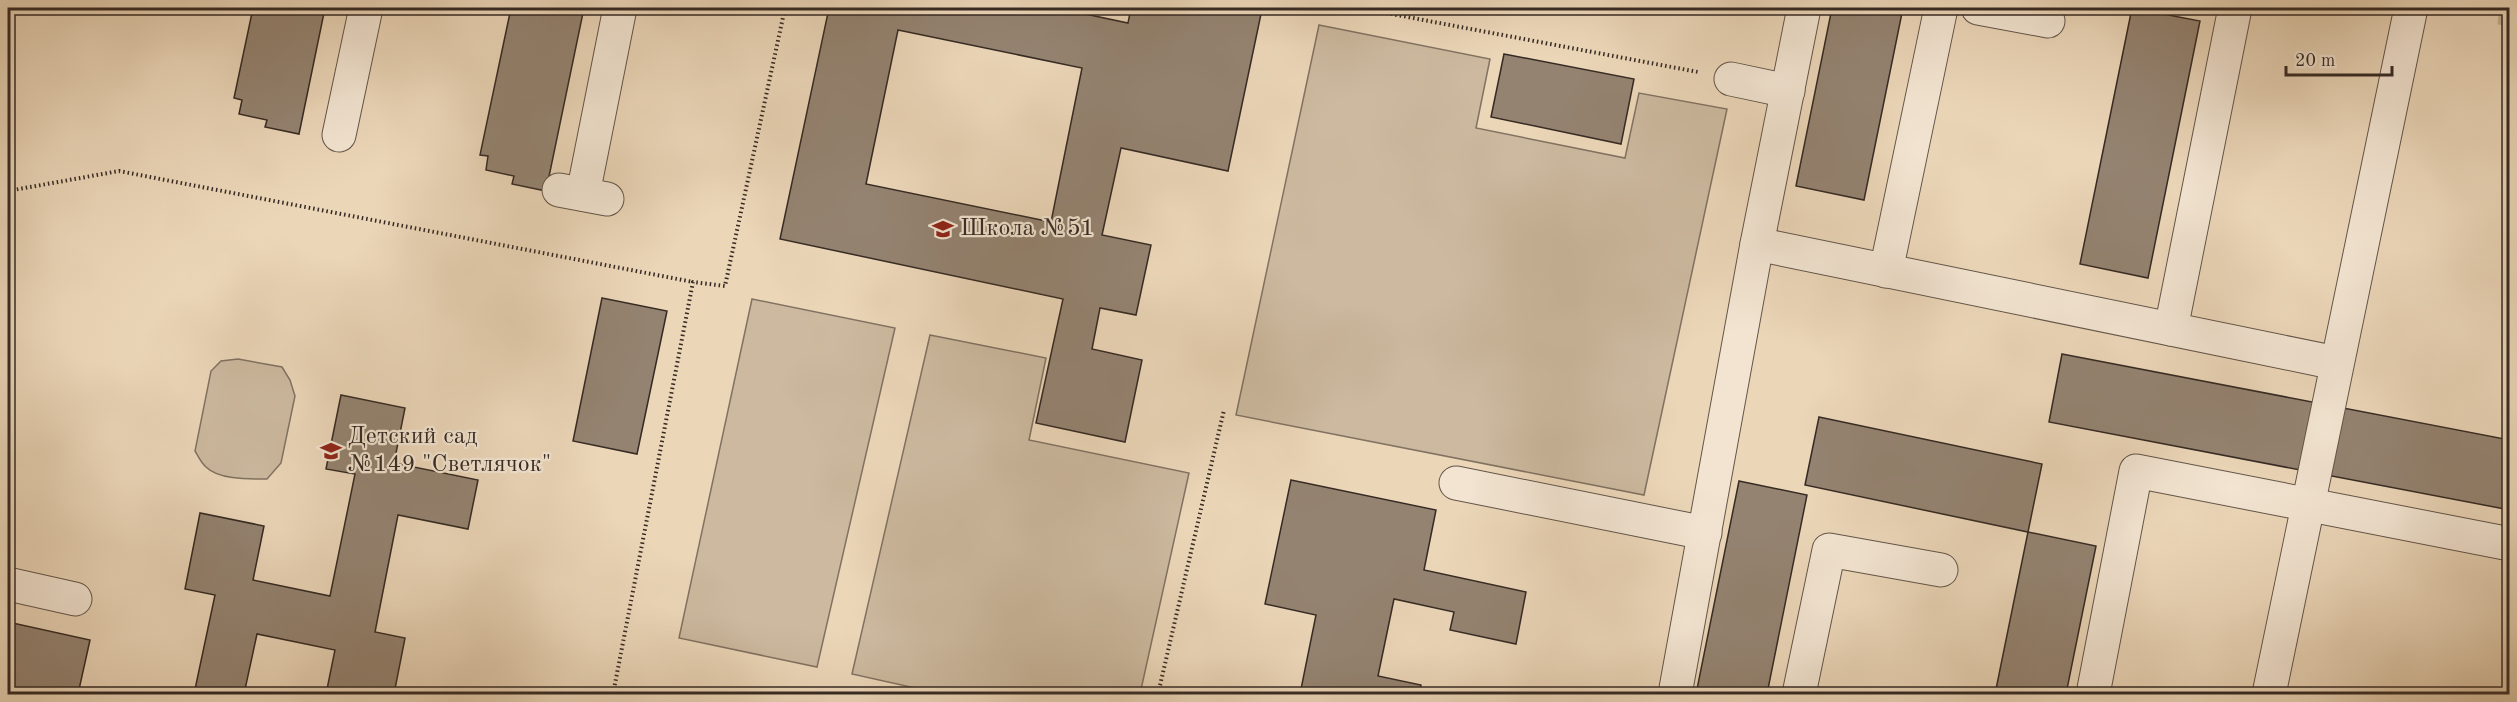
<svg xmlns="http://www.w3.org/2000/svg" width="2517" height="702" font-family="'Old Standard TT',serif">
  <rect width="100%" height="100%" fill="#ebd6b8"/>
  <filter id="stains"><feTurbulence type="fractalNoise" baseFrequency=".00333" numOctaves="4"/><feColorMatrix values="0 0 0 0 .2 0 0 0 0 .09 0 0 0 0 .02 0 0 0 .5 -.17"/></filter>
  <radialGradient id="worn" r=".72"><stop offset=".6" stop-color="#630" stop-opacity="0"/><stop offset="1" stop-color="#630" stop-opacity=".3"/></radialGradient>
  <g fill="#ccb99f" stroke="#817262" stroke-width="1.5">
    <polygon points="1319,25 1490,59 1476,128 1625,158 1639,93 1727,109 1644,495 1236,415"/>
    <polygon points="752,299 895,328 817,667 679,638"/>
    <polygon points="930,335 1046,358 1029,440 1189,473 1140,694 942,694 852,674"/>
    <path d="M238 359 282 367 290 380 295 396 281 463 267 479C249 479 219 480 206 467 201 463 198 456 195 451L211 371 221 361Z"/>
  </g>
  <g fill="#948371" stroke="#362a24" stroke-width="1.5" fill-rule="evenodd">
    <polygon points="253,8 325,8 299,134 265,127 267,120 239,114 242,100 234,98"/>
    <polygon points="511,8 584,8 546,191 512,184 514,176 486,170 488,156 480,155"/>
    <path d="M829 8H1057L1128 23 1131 8H1231L1261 14 1228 171 1121 148 1102 235 1151 245 1136 315 1100 308 1092 349 1142 360 1125 442 1036 423 1063 299 780 239ZM898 30 1082 68 1051 222 866 184Z"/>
    <polygon points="1832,8 1903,8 1864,200 1796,186"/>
    <polygon points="2132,8 2200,21 2148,278 2080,264"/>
    <polygon points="1504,54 1634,79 1621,144 1491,117"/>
    <polygon points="602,298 667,311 637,454 573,441"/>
    <polygon points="2062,354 2510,440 2510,510 2049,422"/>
    <polygon points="341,395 405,408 394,463 478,480 468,529 398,515 375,632 405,638 394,694 326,694 335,650 257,634 244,694 194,694 215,595 185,589 200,513 264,526 253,580 330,596 355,474 326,469"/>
    <polygon points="1819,417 2042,464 2028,532 1805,485"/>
    <polygon points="1291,480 1436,510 1424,570 1526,592 1516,644 1450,630 1454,612 1394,599 1378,676 1421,685 1419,694 1300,694 1316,615 1265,604"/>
    <polygon points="1739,481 1807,495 1767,694 1696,694"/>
    <polygon points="2028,532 2096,546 2066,694 1995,694"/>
    <polygon points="8,622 90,640 78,694 8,694"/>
  </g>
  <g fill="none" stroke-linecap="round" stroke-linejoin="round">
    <polyline stroke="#c7b49a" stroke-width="33" stroke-dasharray="33 16" stroke-linecap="butt" points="2499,8 2510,9"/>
    <defs>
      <g id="minor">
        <polyline points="1978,8 2048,21"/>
        <polyline points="1731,79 1788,91"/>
        <polyline points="339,135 366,8"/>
        <polyline points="559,190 607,199"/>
        <polyline points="583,194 620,8"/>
        <polyline points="1757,244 2336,363"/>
        <polyline points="1886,271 1941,8"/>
        <polyline points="2171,329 2235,8"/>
        <polyline points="1456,483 1705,533"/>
        <polyline points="8,584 75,599"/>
        <polyline points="1675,694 1757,244 1804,8"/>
        <polyline points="1799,694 1829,550 1941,570"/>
        <polyline points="2093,694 2136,471 2510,544"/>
        <polyline points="2269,694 2411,8"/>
      </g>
    </defs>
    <use href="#minor" stroke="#635549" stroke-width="35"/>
    <g stroke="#362a24" stroke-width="4" stroke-dasharray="1.5 3" stroke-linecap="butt">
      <polyline points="1360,8 1698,72"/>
      <polyline points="8,191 119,171 693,282"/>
      <polyline points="613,694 693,282 725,286 785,8"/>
      <polyline points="1158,694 1224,410"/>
    </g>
    <use href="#minor" stroke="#f2e4d1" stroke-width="33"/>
  </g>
  <defs>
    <symbol id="school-bare" viewBox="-9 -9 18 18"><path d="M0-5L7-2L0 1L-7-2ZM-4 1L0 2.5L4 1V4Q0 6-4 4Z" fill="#8f2418" stroke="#f2e4d1" stroke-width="2.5" paint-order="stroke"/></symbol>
  </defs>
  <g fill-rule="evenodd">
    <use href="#school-bare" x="928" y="214" width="30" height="30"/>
    <use href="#school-bare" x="316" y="436" width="30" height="30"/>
  </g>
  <g text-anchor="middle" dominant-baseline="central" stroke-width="4.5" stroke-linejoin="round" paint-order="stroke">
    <g font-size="24" fill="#362a24" stroke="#f2e4d1" text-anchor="start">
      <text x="960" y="229">Школа №51</text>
      <text x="348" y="437">Детский сад<tspan x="348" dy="28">№149 "Светлячок"</tspan></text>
    </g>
  </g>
  <rect width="2517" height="702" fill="none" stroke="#ebd6b8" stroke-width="30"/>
  <rect x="9" y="9" width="2499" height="684" fill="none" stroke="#362a24" stroke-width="3"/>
  <rect x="15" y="15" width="2487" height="672" fill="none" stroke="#362a24" stroke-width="1.5"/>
  <path d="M2286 66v9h106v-9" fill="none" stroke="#362a24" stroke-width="3"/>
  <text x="2295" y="66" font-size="18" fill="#362a24" stroke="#f2e4d1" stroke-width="4.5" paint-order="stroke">20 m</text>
  <rect width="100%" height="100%" filter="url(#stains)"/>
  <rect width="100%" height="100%" fill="url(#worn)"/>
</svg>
